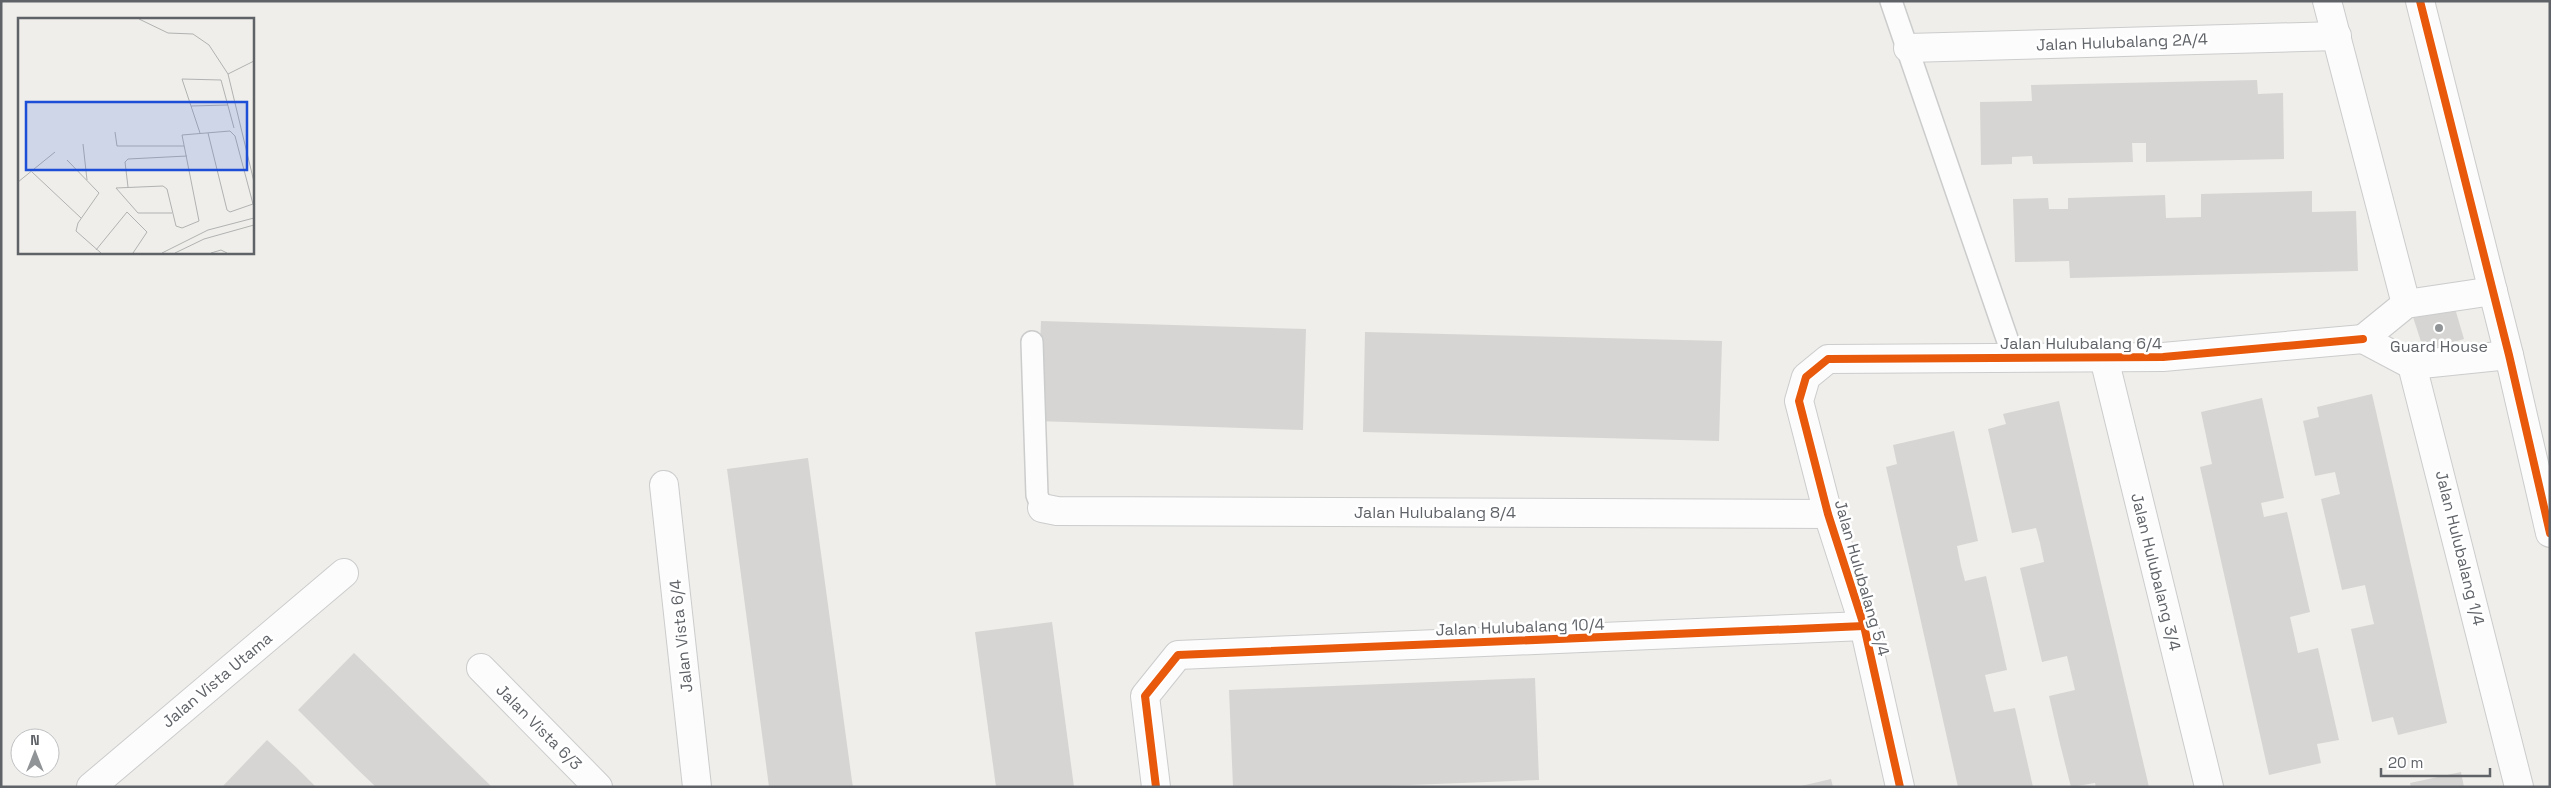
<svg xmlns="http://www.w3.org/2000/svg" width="2551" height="788" font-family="'Space Grotesk',sans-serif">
  <rect width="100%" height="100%" fill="#efeeea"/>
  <g fill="#d6d5d3">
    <polygon points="2257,80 2258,94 2283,93 2284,159 2146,162 2146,143 2132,143 2133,162 2033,164 2032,156 2012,157 2012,164 1981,165 1980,102 2032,101 2031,85"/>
    <polygon points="2312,191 2312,212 2356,211 2358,271 2070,278 2069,261 2015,262 2013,199 2048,198 2049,209 2068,209 2068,198 2165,195 2166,218 2201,217 2201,194"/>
    <polygon points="2454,305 2464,339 2424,351 2413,317"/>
    <polygon points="1041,321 1306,329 1303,430 1037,421"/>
    <polygon points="1365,332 1722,341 1719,441 1363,432"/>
    <polygon points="2372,394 2447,723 2398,735 2393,717 2372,722 2351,629 2374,624 2369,603 2365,585 2342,590 2321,499 2340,494 2335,472 2315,476 2303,421 2319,417 2317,407"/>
    <polygon points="2262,398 2284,498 2261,503 2264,517 2287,512 2310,612 2290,617 2295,639 2298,653 2318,648 2339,740 2317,744 2321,763 2269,775 2200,467 2212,464 2201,412"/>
    <polygon points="2059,401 2089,532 2149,787 2096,787 2095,783 2071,787 2060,744 2049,696 2075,690 2067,656 2042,662 2020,568 2044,562 2040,543 2036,528 2012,533 1988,429 2006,424 2003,414"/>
    <polygon points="1954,431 1978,541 1957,546 1961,566 1965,581 1986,576 2007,670 1985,675 1994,712 2015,708 2033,787 1958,787 1911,577 1886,467 1897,464 1893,445"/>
    <polygon points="808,458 852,781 853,787 769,787 727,469"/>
    <polygon points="1052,622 1074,787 996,787 975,632"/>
    <polygon points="354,653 383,681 492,787 376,787 355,767 298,710"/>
    <polygon points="1535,678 1539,780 1358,787 1233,787 1229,690"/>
    <polygon points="267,740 297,768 316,787 222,787"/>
    <polygon points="2461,772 2464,787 2411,787 2410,783"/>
    <polygon points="1831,779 1833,787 1801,787 1801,786"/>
  </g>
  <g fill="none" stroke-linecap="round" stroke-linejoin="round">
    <defs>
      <g id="service">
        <polyline points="1891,1 2013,356"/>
        <polyline points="1032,342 1037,495 1042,508"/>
      </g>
      <g id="minor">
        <polyline points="2327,1 2406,304"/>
        <polyline points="2420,1 2509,355 2550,533"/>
        <polyline points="1908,48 2337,36"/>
        <polyline points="2363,339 2412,365 2519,787"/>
        <polyline points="2363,339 2406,304 2493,291"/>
        <polyline points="2104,358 2209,787"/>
        <polyline points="2412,365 2509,355"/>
        <polyline points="664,485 697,787"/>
        <polyline points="1042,508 1057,511 1828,514"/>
        <polyline points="481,668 598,787"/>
        <polyline points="91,787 344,573"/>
        <polyline points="1156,787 1145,696 1178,655 1864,626"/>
        <polyline points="1900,787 1864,626 1828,514 1799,401 1806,377 1828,359 2163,357 2363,339"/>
      </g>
    </defs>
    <use href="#service" stroke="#cbcccc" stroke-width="24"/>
    <use href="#minor" stroke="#cbcccc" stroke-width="30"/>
    <use href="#service" stroke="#fdfcfc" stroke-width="21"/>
    <use href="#minor" stroke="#fdfcfc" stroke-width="28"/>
    <defs>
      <g id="cycleway">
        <polyline points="2420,1 2509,355 2550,533"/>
        <polyline points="1156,787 1145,696 1178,655 1864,626"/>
        <polyline points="1900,787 1864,626 1828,514 1799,401 1806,377 1828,359 2163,357 2363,339"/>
      </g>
    </defs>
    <use href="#cycleway" stroke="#fff" stroke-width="11"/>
    <use href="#cycleway" stroke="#e8590c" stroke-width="8"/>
  </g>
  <circle fill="#919496" stroke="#fff" stroke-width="2" cx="2439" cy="328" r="5"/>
  <g text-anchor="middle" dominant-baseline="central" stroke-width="5" stroke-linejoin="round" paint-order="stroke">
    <g font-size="16" fill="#5f6368" stroke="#fff">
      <text transform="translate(2122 42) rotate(-2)">Jalan Hulubalang 2A/4</text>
      <text x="2081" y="343">Jalan Hulubalang 6/4</text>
      <text x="1435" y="512">Jalan Hulubalang 8/4</text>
      <text transform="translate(2460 548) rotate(76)">Jalan Hulubalang 1/4</text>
      <text transform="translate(2156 572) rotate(76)">Jalan Hulubalang 3/4</text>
      <text transform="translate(1862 578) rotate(74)">Jalan Hulubalang 5/4</text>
      <text transform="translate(1520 627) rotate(-2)">Jalan Hulubalang 10/4</text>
      <text transform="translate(681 636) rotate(-96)">Jalan Vista 6/4</text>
      <text transform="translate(217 680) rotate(-40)">Jalan Vista Utama</text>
      <text transform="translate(539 727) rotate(45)">Jalan Vista 6/3</text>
    </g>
    <g font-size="16" fill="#5f6368" stroke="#fff">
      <text x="2439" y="346">Guard House</text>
    </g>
  </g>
  <g transform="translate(18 18)">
    <rect width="236" height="236" fill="#efeeea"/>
    <path fill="none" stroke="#b1b2b2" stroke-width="1" d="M121 1 150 15 175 16 191 27 210 56 236 164M210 56 236 43M173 88 210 87M97 114 99 128H166M182 115 164 61 203 62 216 110M190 115 209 192 212 194 235 186 217 118 212 113M65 126 69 162M49 142 81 175 60 205 58 213 83 235M14 154 63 200M0 164 37 134M110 169 107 144 110 141 169 138M154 195H120L98 170 145 168 149 171 158 208 164 210 181 203 164 117 212 113M78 232 109 194 129 214 115 235M144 235 190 212 236 200M157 235 186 221 236 207M193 235 203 232 209 235"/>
    <path fill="#1d4ed8" fill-opacity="0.15" stroke="#1d4ed8" stroke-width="2.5" d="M8 84H229V152H8Z"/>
    <rect width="236" height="236" fill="none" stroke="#5f6368" stroke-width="2.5"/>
  </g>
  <rect width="2551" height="788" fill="none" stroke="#5f6368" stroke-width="5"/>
  <g transform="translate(35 753)"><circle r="24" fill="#ffffff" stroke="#bfc1c3"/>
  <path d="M0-4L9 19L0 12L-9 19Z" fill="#919496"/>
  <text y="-8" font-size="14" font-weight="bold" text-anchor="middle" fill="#5f6368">N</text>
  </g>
  <path d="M2381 768v8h109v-8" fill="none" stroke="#5f6368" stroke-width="2.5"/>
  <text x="2388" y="768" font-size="15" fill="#5f6368" stroke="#ffffff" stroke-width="4" paint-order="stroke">20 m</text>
</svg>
